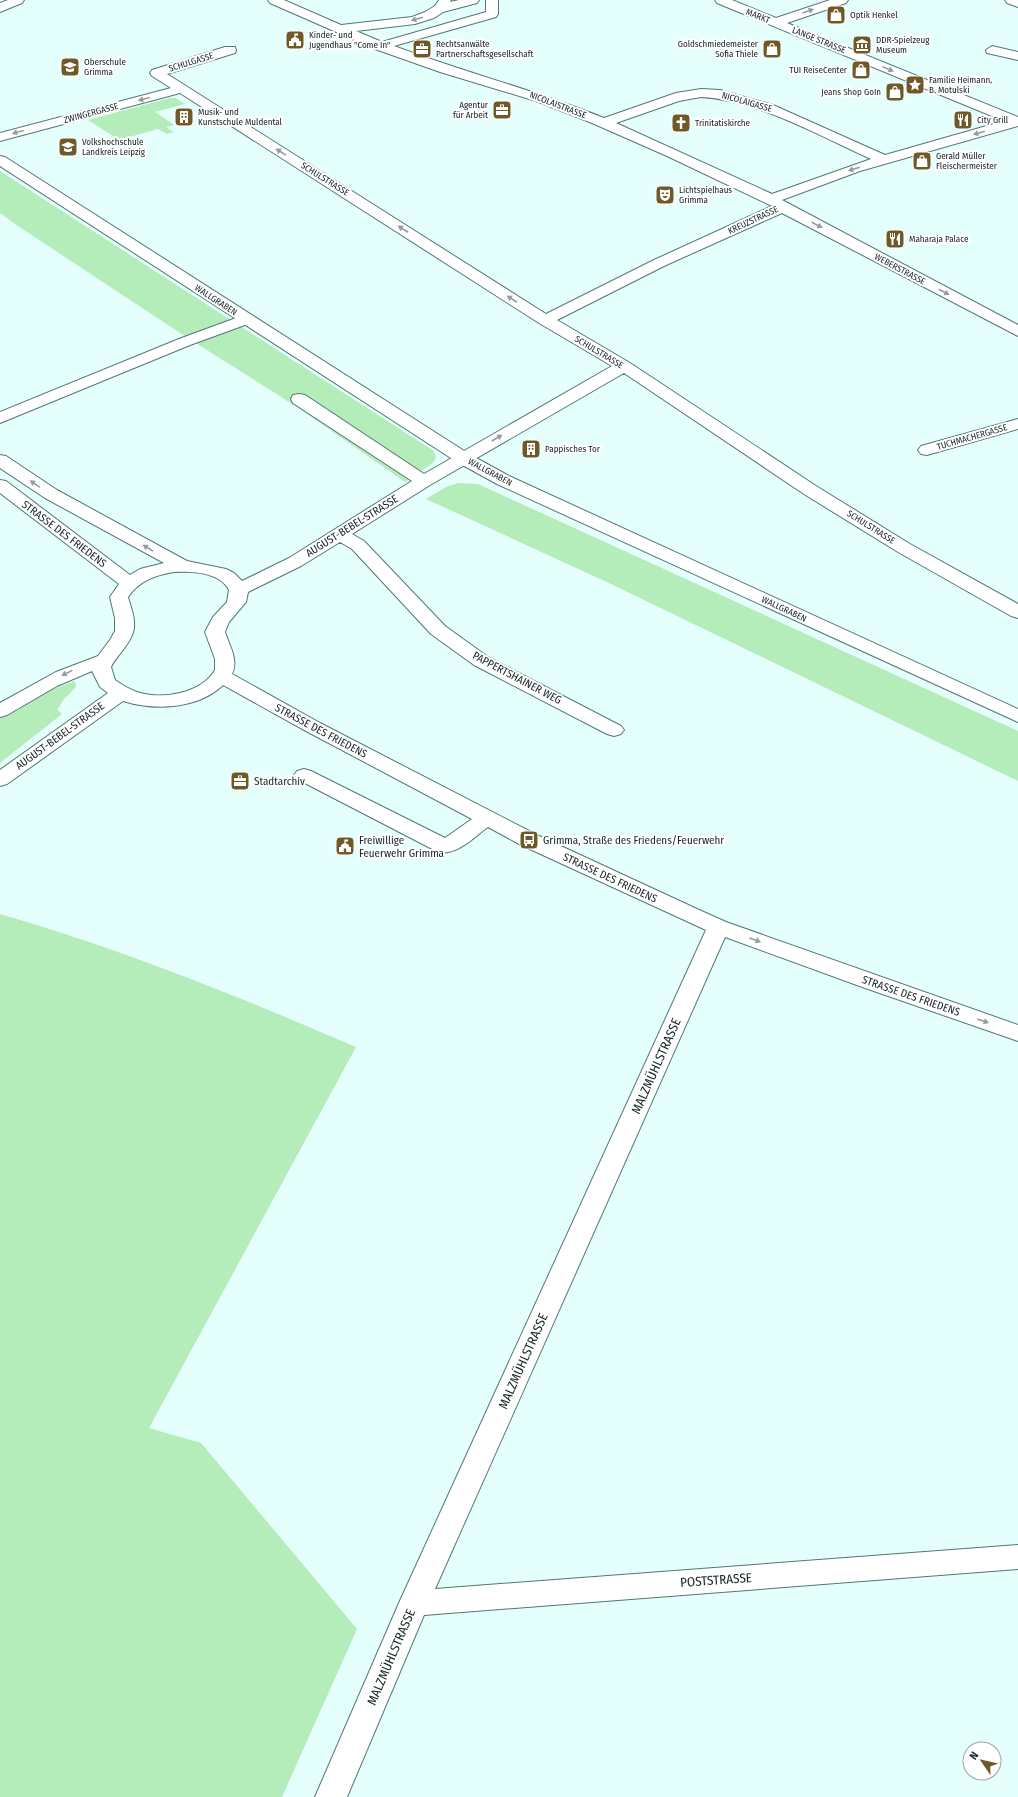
<svg xmlns="http://www.w3.org/2000/svg" width="1018" height="1797" font-family="'Fira Sans Condensed',sans-serif">
  <rect width="100%" height="100%" fill="#e5fffd"/>
  <g fill="#b4ecba">
    <polygon points="170,98 176,98 185,104 155,112 174,125 166,127 174,132 167,134 158,129 119,140 88,120"/>
    <polygon points="0,171 420,442 434,451 436,458 433,463 405,482 297,407 183,335 15,224 0,213"/>
    <polygon points="458,483 478,484 1018,731 1018,781 611,584 426,499 446,487"/>
    <polygon points="75,681 76,687 64,699 57,710 62,714 0,763 0,717 36,695"/>
    <path d="M0 914C122 949 240 997 356 1047L149 1428 201 1443 357 1629 282 1797H0Z"/>
  </g>
  <g fill="none" stroke-linecap="round" stroke-linejoin="round">
    <defs>
      <g id="minor">
        <path d="M268 0H284L341 25 412 17 425 12 435 6 439 0H451L450 2 459 0H479L477 3 443 12 434 18 415 24 356 31 382 42 486 12V0H498V14L496 17 394 46C463 72 535 90 604 118L676 93 701 89 720 90 773 105 885 155 1004 121 717 3 715 0H732L776 18 830 0H848L846 3 787 23 1018 117V126L860 171 782 200 1018 325V336L782 213 664 266 557 320 630 363 816 486 910 544 1018 604V618L1011 616 898 552 804 494 624 373 430 485 352 534 364 541 445 626 488 657 621 726 624 730 621 734 614 736 607 734 474 665 431 634 352 549 340 542 301 566 248 592 246 602 229 622 225 632C229 645 239 660 232 674L320 723 537 835 697 909 726 922 1018 1025V1041L865 988 725 937 435 1589 1018 1545V1569L424 1615 347 1797H315L399 1603 706 930 521 845 488 827C474 837 457 856 438 852L297 779 294 775 297 771 304 769 311 771 445 838 472 819 306 731 223 685C198 709 155 711 123 701L7 784 0 786V770L108 693 100 687 92 671 57 686 7 715 0 717V703L56 672 98 656 110 640 115 631V618L110 597 119 584 0 493V480L6 481 130 575 140 569 164 563 45 498 0 468V455L6 456 57 490 187 561 226 569 234 573 242 581 289 558 412 481 293 403 291 399 293 395 299 394 305 395 424 474 612 366 539 323 180 93 0 141V133L171 88 152 76 150 73 152 70 225 47H235L236 50 235 53 167 74 546 314 654 260 772 206 667 156 592 123 536 101 440 72 375 49 270 3ZM701 97C757 100 820 136 871 159L772 194 616 123 679 101ZM174 572C191 571 220 572 229 590L227 602 213 617 205 632 215 659V670C201 694 161 700 137 692 129 689 122 685 115 680L111 667C118 653 136 640 134 622 134 614 130 605 128 597 139 581 155 575 174 572Z"/>
        <polygon points="1005,0 1018,0 1018,7 1007,3"/>
        <polygon points="992,46 1018,52 1018,60 987,53 986,50"/>
        <polygon points="247,314 253,316 255,319 253,322 190,345 0,423 0,412 179,339"/>
        <polygon points="1018,419 1018,429 927,455 921,454 918,450 921,446"/>
      </g>
      <g id="major">
        <polygon points="8,0 24,0 22,3 0,12 0,3"/>
        <polygon points="0,156 5,157 469,454 509,476 1018,709 1018,722 497,484 457,462 0,166"/>
      </g>
    </defs>
    <use href="#minor" stroke="#507775" stroke-width="2"/>
    <use href="#major" stroke="#507775" stroke-width="2"/>
    <use href="#minor" fill="#fff" fill-rule="evenodd"/>
    <use href="#major" fill="#fff" fill-rule="evenodd"/>
  </g>
  <defs><path id="oneway-solid" d="M-6-.8H1V-3.2L6.5 0L1 3.2V.8H-6Z"/></defs>
  <g fill="#959c9c">
    <use href="#oneway-solid" transform="translate(808 11) rotate(-19)"/>
    <use href="#oneway-solid" transform="translate(417 19) rotate(164)"/>
    <use href="#oneway-solid" transform="translate(888 69) rotate(22)"/>
    <use href="#oneway-solid" transform="translate(144 99) rotate(165)"/>
    <use href="#oneway-solid" transform="translate(18 132) rotate(165)"/>
    <use href="#oneway-solid" transform="translate(979 133) rotate(164)"/>
    <use href="#oneway-solid" transform="translate(281 152) rotate(-148)"/>
    <use href="#oneway-solid" transform="translate(854 169) rotate(162)"/>
    <use href="#oneway-solid" transform="translate(817 225) rotate(28)"/>
    <use href="#oneway-solid" transform="translate(403 229) rotate(-147)"/>
    <use href="#oneway-solid" transform="translate(944 292) rotate(28)"/>
    <use href="#oneway-solid" transform="translate(512 299) rotate(-147)"/>
    <use href="#oneway-solid" transform="translate(497 438) rotate(-30)"/>
    <use href="#oneway-solid" transform="translate(35 484) rotate(-146)"/>
    <use href="#oneway-solid" transform="translate(148 548) rotate(-149)"/>
    <use href="#oneway-solid" transform="translate(67 673) rotate(154)"/>
    <use href="#oneway-solid" transform="translate(755 940) rotate(20)"/>
    <use href="#oneway-solid" transform="translate(983 1021) rotate(19)"/>
  </g>
  <defs>
    <symbol id="shop-square" viewBox="-11 -11 22 22"><rect x="-9" y="-9" width="18" height="18" rx="4" fill="#705929" stroke="#fff"/><path d="M-5-2.5h2.3a2.7 3.5 0 0 1 5.4 0H5L5.5 6h-11ZM-1.5-2.5h3a1.5 2.3 0 0 0-3 0Z" fill="#fff"/></symbol>
    <symbol id="civic-square" viewBox="-11 -11 22 22"><rect x="-9" y="-9" width="18" height="18" rx="4" fill="#705929" stroke="#fff"/><path d="M-.6-6.5H3V-4.5H.6V-3L4-1V1h2V6H-6V1h2V-1L-.6-3ZM-1.2 2.5V6h2.4V2.5Z" fill="#fff"/></symbol>
    <symbol id="museum-square" viewBox="-11 -11 22 22"><rect x="-9" y="-9" width="18" height="18" rx="4" fill="#705929" stroke="#fff"/><path d="M0-6L6-3V-2H-6V-3ZM-5-1h2V3h-2ZM-1-1h2V3h-2ZM3-1h2V3H3ZM-6 4H6V6H-6Z" fill="#fff"/></symbol>
    <symbol id="office-square" viewBox="-11 -11 22 22"><rect x="-9" y="-9" width="18" height="18" rx="4" fill="#705929" stroke="#fff"/><path d="M-6-3h4V-5.5h4V-3h4V5H-6ZM-1-4.5V-3h2v-1.5ZM-6 0V1H6V0Z" fill="#fff"/></symbol>
    <symbol id="school-square" viewBox="-11 -11 22 22"><rect x="-9" y="-9" width="18" height="18" rx="4" fill="#705929" stroke="#fff"/><path d="M0-5L7-2L0 1L-7-2ZM-4 1L0 2.5L4 1V4Q0 6-4 4Z" fill="#fff"/></symbol>
    <symbol id="sight-square" viewBox="-11 -11 22 22"><rect x="-9" y="-9" width="18" height="18" rx="4" fill="#705929" stroke="#fff"/><path d="M0-6L1.8-2.2L6-1.7L2.9 1.2L3.7 5.4L0 3.3L-3.7 5.4L-2.9 1.2L-6-1.7L-1.8-2.2Z" fill="#fff"/></symbol>
    <symbol id="building-square" viewBox="-11 -11 22 22"><rect x="-9" y="-9" width="18" height="18" rx="4" fill="#705929" stroke="#fff"/><path d="M-4-6H4V6H1V3H-1V6H-4ZM-2.5-4.3h1.7v1.8h-1.7ZM.8-4.3h1.7v1.8H.8ZM-2.5-1h1.7V.8h-1.7ZM.8-1h1.7V.8H.8Z" fill="#fff"/></symbol>
    <symbol id="restaurant-square" viewBox="-11 -11 22 22"><rect x="-9" y="-9" width="18" height="18" rx="4" fill="#705929" stroke="#fff"/><path d="M-5-6h1v4h1v-4h1v4h1v-4h1v5L-1.5 .5V6h-2V.5L-5-1ZM5-6V6H3V1.5H1.5Q1.5-4 5-6Z" fill="#fff"/></symbol>
    <symbol id="church-square" viewBox="-11 -11 22 22"><rect x="-9" y="-9" width="18" height="18" rx="4" fill="#705929" stroke="#fff"/><path d="M-1.2-6h2.4v3.5h3.3v2.4h-3.3V6h-2.4V-.1h-3.3v-2.4h3.3Z" fill="#fff"/></symbol>
    <symbol id="university-square" viewBox="-11 -11 22 22"><rect x="-9" y="-9" width="18" height="18" rx="4" fill="#705929" stroke="#fff"/><path d="M0-5L7-2L0 1L-7-2ZM-4 1L0 2.5L4 1V4Q0 6-4 4Z" fill="#fff"/></symbol>
    <symbol id="theatre-square" viewBox="-11 -11 22 22"><rect x="-9" y="-9" width="18" height="18" rx="4" fill="#705929" stroke="#fff"/><path d="M-5-5.5Q0-4 5-5.5V0Q5 5 0 6Q-5 5-5 0ZM-3.3-2.5H-1v1.5H-3.3ZM1-2.5H3.3v1.5H1ZM-2.8 1Q0 5.5 2.8 1Z" fill="#fff"/></symbol>
    <symbol id="bus-square" viewBox="-11 -11 22 22"><rect x="-9" y="-9" width="18" height="18" rx="4" fill="#705929" stroke="#fff"/><path d="M-5-6H5V4H4V6H2V4H-2V6H-4V4H-5ZM-3.5-4V0h7V-4ZM-3.5 1.2v1.5H-2V1.2ZM2 1.2v1.5H3.5V1.2Z" fill="#fff"/></symbol>
  </defs>
  <g fill-rule="evenodd">
    <use href="#shop-square" x="825" y="4" width="22" height="22"/>
    <use href="#civic-square" x="284" y="29" width="22" height="22"/>
    <use href="#museum-square" x="851" y="34" width="22" height="22"/>
    <use href="#office-square" x="411" y="38" width="22" height="22"/>
    <use href="#shop-square" x="761" y="38" width="22" height="22"/>
    <use href="#school-square" x="59" y="56" width="22" height="22"/>
    <use href="#shop-square" x="850" y="59" width="22" height="22"/>
    <use href="#sight-square" x="904" y="74" width="22" height="22"/>
    <use href="#shop-square" x="884" y="81" width="22" height="22"/>
    <use href="#office-square" x="491" y="99" width="22" height="22"/>
    <use href="#building-square" x="173" y="106" width="22" height="22"/>
    <use href="#restaurant-square" x="952" y="109" width="22" height="22"/>
    <use href="#church-square" x="670" y="112" width="22" height="22"/>
    <use href="#university-square" x="57" y="136" width="22" height="22"/>
    <use href="#shop-square" x="911" y="150" width="22" height="22"/>
    <use href="#theatre-square" x="654" y="184" width="22" height="22"/>
    <use href="#restaurant-square" x="884" y="228" width="22" height="22"/>
    <use href="#building-square" x="520" y="438" width="22" height="22"/>
    <use href="#office-square" x="229" y="770" width="22" height="22"/>
    <use href="#bus-square" x="518" y="829" width="22" height="22"/>
    <use href="#civic-square" x="334" y="835" width="22" height="22"/>
  </g>
  <g text-anchor="middle" dominant-baseline="central" stroke-width="4" stroke-linejoin="round" paint-order="stroke">
    <g font-size="9" fill="#142423" stroke="#fff" text-anchor="start">
      <text x="850" y="15">Optik Henkel</text>
      <text x="309" y="35">Kinder- und<tspan x="309" dy="10">Jugendhaus "Come In"</tspan></text>
      <text x="876" y="40">DDR-Spielzeug<tspan x="876" dy="10">Museum</tspan></text>
      <text x="436" y="44">Rechtsanwälte<tspan x="436" dy="10">Partnerschaftsgesellschaft</tspan></text>
      <text x="758" y="44" text-anchor="end">Goldschmiedemeister<tspan x="758" dy="10">Sofia Thiele</tspan></text>
      <text x="84" y="62">Oberschule<tspan x="84" dy="10">Grimma</tspan></text>
      <text x="847" y="70" text-anchor="end">TUI ReiseCenter</text>
      <text x="929" y="80">Familie Heimann,<tspan x="929" dy="10">B. Motulski</tspan></text>
      <text x="881" y="92" text-anchor="end">Jeans Shop GoIn</text>
      <text x="488" y="105" text-anchor="end">Agentur<tspan x="488" dy="10">für Arbeit</tspan></text>
      <text x="198" y="112">Musik- und<tspan x="198" dy="10">Kunstschule Muldental</tspan></text>
      <text x="977" y="120">City Grill</text>
      <text x="695" y="123">Trinitatiskirche</text>
      <text x="82" y="142">Volkshochschule<tspan x="82" dy="10">Landkreis Leipzig</tspan></text>
      <text x="936" y="156">Gerald Müller<tspan x="936" dy="10">Fleischermeister</tspan></text>
      <text x="679" y="190">Lichtspielhaus<tspan x="679" dy="10">Grimma</tspan></text>
      <text x="909" y="239">Maharaja Palace</text>
      <text x="545" y="449">Pappisches Tor</text>
    </g>
    <g font-size="9" fill="#142423" stroke="#fff">
      <text transform="translate(758 16) rotate(22)">MARKT</text>
      <text transform="translate(819 40) rotate(22)">LANGE STRASSE</text>
      <text transform="translate(191 62) rotate(-17)">SCHULGASSE</text>
      <text transform="translate(747 102) rotate(16)">NICOLAIGASSE</text>
      <text transform="translate(558 105) rotate(21)">NICOLAISTRASSE</text>
      <text transform="translate(91 113) rotate(-15)">ZWINGERGASSE</text>
      <text transform="translate(325 179) rotate(32)">SCHULSTRASSE</text>
      <text transform="translate(753 220) rotate(-25)">KREUZSTRASSE</text>
      <text transform="translate(900 269) rotate(28)">WEBERSTRASSE</text>
      <text transform="translate(216 300) rotate(33)">WALLGRABEN</text>
      <text transform="translate(599 352) rotate(31)">SCHULSTRASSE</text>
      <text transform="translate(972 437) rotate(-16)">TUCHMACHERGASSE</text>
      <text transform="translate(490 472) rotate(28)">WALLGRABEN</text>
      <text transform="translate(871 527) rotate(32)">SCHULSTRASSE</text>
      <text transform="translate(784 609) rotate(25)">WALLGRABEN</text>
    </g>
    <g font-size="11" fill="#142423" stroke="#fff">
      <text transform="translate(352 526) rotate(-32)">AUGUST-BEBEL-STRASSE</text>
      <text transform="translate(64 534) rotate(37)">STRASSE DES FRIEDENS</text>
      <text transform="translate(517 678) rotate(28)">PAPPERTSHAINER WEG</text>
      <text transform="translate(321 731) rotate(28)">STRASSE DES FRIEDENS</text>
      <text transform="translate(60 736) rotate(-36)">AUGUST-BEBEL-STRASSE</text>
      <text transform="translate(610 878) rotate(25)">STRASSE DES FRIEDENS</text>
      <text transform="translate(911 996) rotate(19)">STRASSE DES FRIEDENS</text>
    </g>
    <g font-size="11" fill="#142423" stroke="#fff" text-anchor="start">
      <text x="254" y="781">Stadtarchiv</text>
      <text x="359" y="840">Freiwillige<tspan x="359" dy="13">Feuerwehr Grimma</tspan></text>
      <text x="543" y="840">Grimma, Straße des Friedens/Feuerwehr</text>
    </g>
    <g font-size="13" fill="#142423" stroke="#fff">
      <text transform="translate(656 1066) rotate(-66)">MALZMÜHLSTRASSE</text>
      <text transform="translate(523 1361) rotate(-66)">MALZMÜHLSTRASSE</text>
      <text transform="translate(716 1580) rotate(-4)">POSTSTRASSE</text>
      <text transform="translate(391 1657) rotate(-67)">MALZMÜHLSTRASSE</text>
    </g>
  </g>
  <g transform="translate(982 1761) rotate(304)"><circle r="19" fill="#ffffff" stroke="#a1a7a7"/>
  <path d="M0-3L7 15L0 10L-7 15Z" fill="#705929"/>
  <text y="-6" font-size="11" font-weight="bold" text-anchor="middle" fill="#142423">N</text>
  </g>
</svg>
